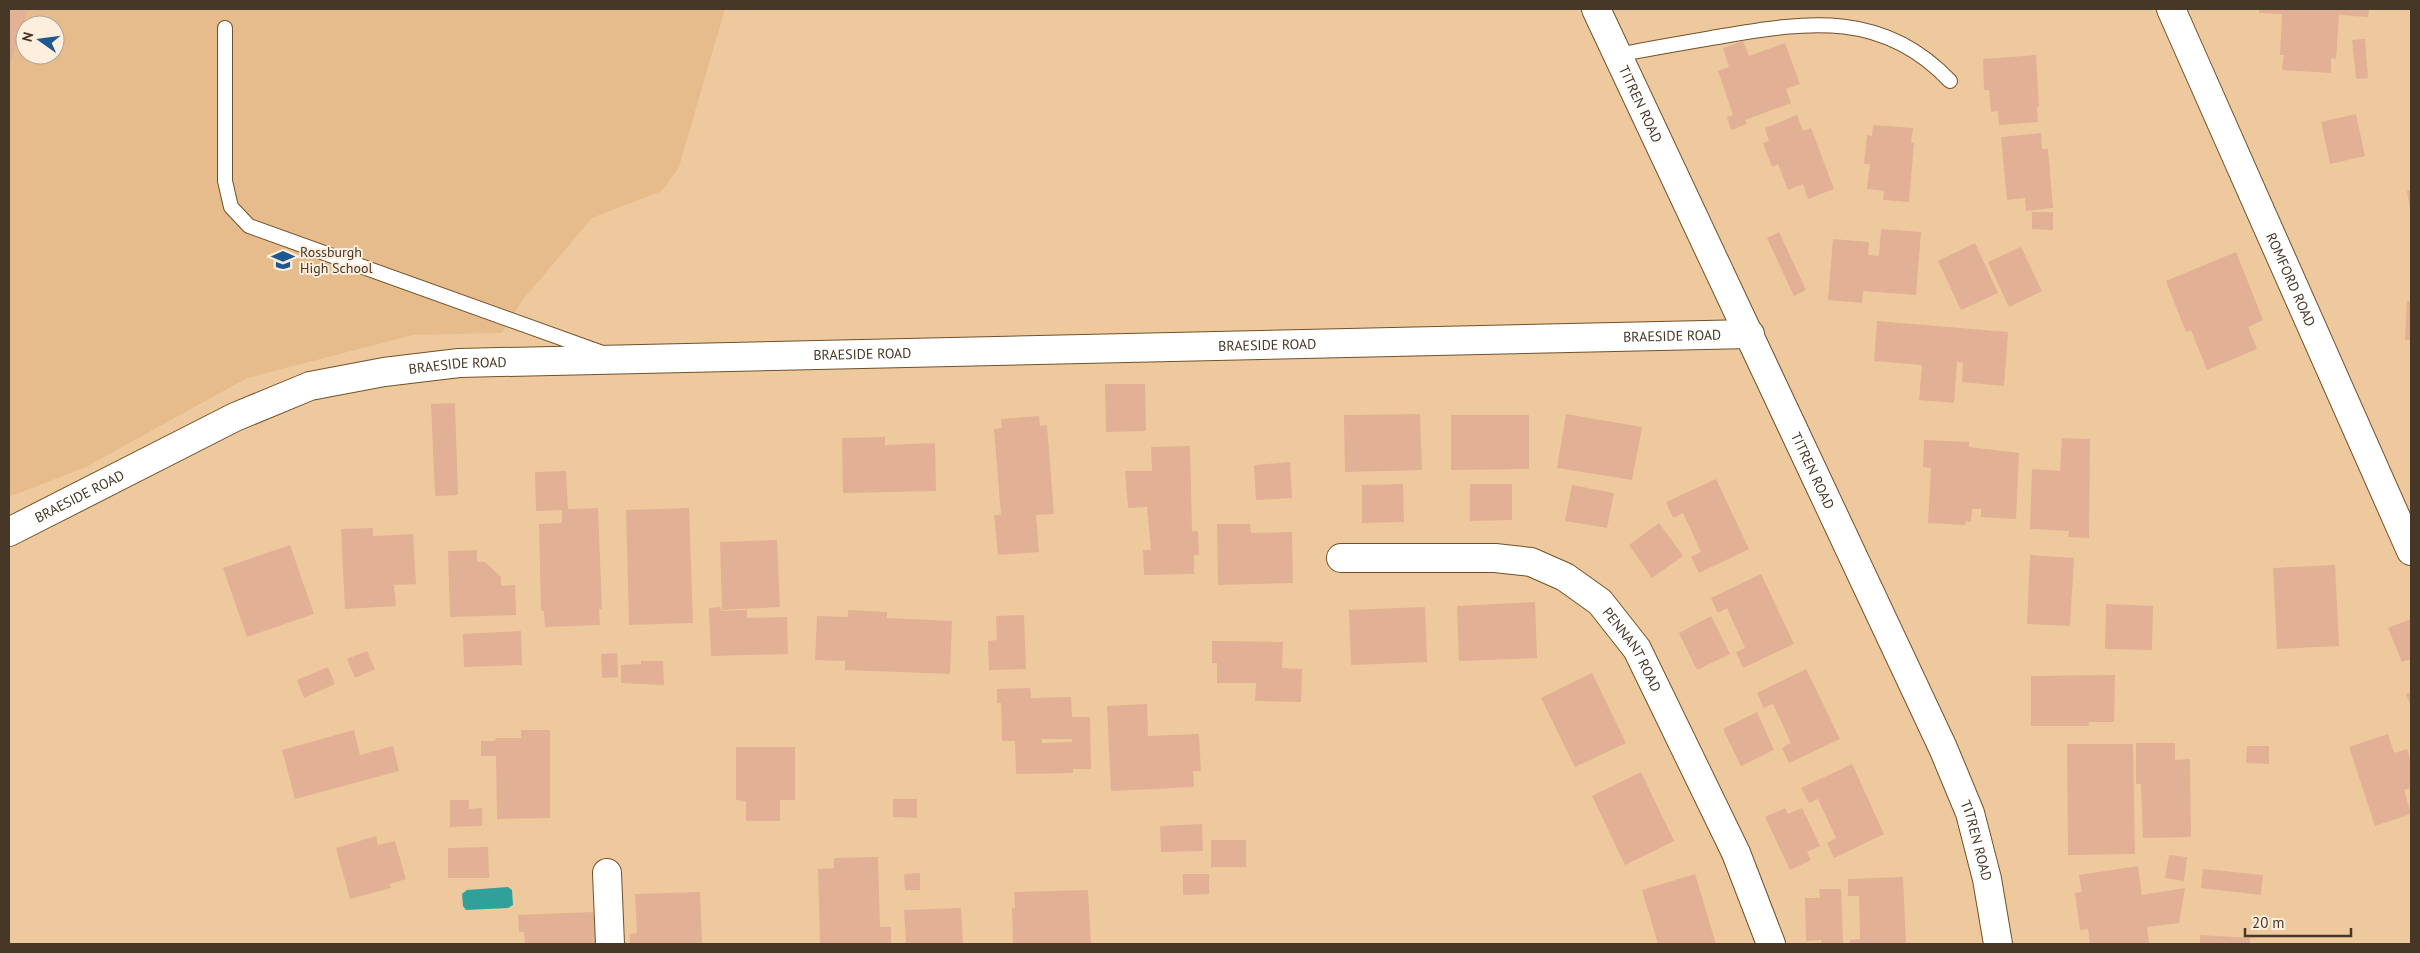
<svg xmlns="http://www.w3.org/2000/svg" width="2420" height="953" font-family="'PT Sans',sans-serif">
  <rect width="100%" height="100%" fill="#efc99e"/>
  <path fill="#e7bc8d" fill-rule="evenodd" d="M9 9H725L679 167 662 191 592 218 522 301 502 333 413 335 247 378 86 467 9 497ZM25 25H55V55H25Z"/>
  <polygon fill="#30a09a" points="508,887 512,890 513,905 508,908 466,910 463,906 462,894 467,890"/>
  <g fill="#e2b094" fill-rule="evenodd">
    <polygon points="9,9 28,9 9,67"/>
    <polygon points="2259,9 2369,9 2368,17 2339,15 2336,59 2331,58 2331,73 2282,70 2284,55 2280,55 2282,14 2259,13"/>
    <polygon points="2365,39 2368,78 2356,79 2352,40"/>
    <polygon points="1743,41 1749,56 1785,43 1800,84 1786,89 1791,103 1745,120 1747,124 1731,130 1727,117 1733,115 1718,71 1729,67 1723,48"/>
    <polygon points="2036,55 2039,106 2037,107 2038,122 1999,125 1998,111 1991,112 1989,90 1984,90 1983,59"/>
    <polygon points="2356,114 2365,156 2330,164 2321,122"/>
    <polygon points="1797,115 1803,131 1811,128 1834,189 1808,199 1803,184 1788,190 1778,164 1772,167 1763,143 1769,141 1765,128"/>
    <polygon points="1873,125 1913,128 1911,143 1914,143 1909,202 1883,200 1884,191 1867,189 1870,164 1864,164 1867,135 1872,136"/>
    <polygon points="2041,133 2042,149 2048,149 2053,208 2026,211 2025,198 2007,200 2001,137"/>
    <polygon points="2411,190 2411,209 2410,209 2407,191"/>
    <polygon points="2032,212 2053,212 2053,230 2032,229"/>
    <polygon points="1881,229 1921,232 1916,295 1863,291 1862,303 1828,300 1833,239 1869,242 1868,255 1879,256"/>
    <polygon points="1779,232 1806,290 1794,296 1767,238"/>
    <polygon points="1975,243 1998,293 1961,310 1938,261"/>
    <polygon points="2021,247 2042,291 2009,307 1988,262"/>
    <polygon points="2236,252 2263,320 2248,327 2257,349 2207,370 2191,330 2186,332 2166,281"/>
    <polygon points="2407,301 2411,301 2411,340 2405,340"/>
    <polygon points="1877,321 2008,332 2004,386 1962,382 1963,363 1957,362 1954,403 1919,400 1922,365 1874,361"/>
    <polygon points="1105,384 1145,384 1146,431 1106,432"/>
    <polygon points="455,403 458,495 435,496 431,404"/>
    <polygon points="1420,414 1422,470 1345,472 1344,415"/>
    <polygon points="1566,414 1642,427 1632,480 1557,468"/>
    <polygon points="1451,415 1529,415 1529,469 1451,470"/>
    <polygon points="1039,416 1040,426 1047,425 1054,514 1036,515 1039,552 998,555 994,515 1001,515 994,429 1002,428 1001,419"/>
    <polygon points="885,437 885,445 935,443 936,491 843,493 842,438"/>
    <polygon points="2062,438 2090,439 2089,538 2068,537 2069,531 2030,529 2032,469 2060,471"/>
    <polygon points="1924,440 1969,442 1969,447 2019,453 2016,519 1981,517 1981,509 1972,509 1971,522 1966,521 1965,525 1928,523 1931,468 1923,467"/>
    <polygon points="1190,446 1192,531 1198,531 1199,555 1194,555 1194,574 1144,575 1143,550 1151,550 1147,507 1128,508 1125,471 1152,471 1151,447"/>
    <polygon points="1290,462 1292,498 1256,500 1254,465"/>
    <polygon points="566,471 568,509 598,508 602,609 599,609 600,625 545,627 544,611 541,611 539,524 562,523 562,510 536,511 535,472"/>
    <polygon points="1716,479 1749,549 1699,573 1691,557 1701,552 1683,513 1673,518 1666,502"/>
    <polygon points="1403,484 1404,522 1362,523 1362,485"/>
    <polygon points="1470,484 1512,484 1512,520 1470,521"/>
    <polygon points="1572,485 1614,493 1607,528 1565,521"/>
    <polygon points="689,508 693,623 629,625 626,510"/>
    <polygon points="1659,523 1683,556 1652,578 1629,545"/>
    <polygon points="1217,524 1250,524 1251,533 1292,532 1293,583 1218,585"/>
    <polygon points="373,528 373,536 413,534 416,584 394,585 396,606 345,609 341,529"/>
    <polygon points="777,540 780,607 722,610 720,542"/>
    <polygon points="290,545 314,614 247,637 223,568"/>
    <polygon points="477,550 477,562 485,562 501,577 501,586 515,585 516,615 450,617 448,551"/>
    <polygon points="2030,555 2074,558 2070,626 2027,624"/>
    <polygon points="2335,565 2339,646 2277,649 2273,568"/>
    <polygon points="1761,574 1794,644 1743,668 1736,652 1745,648 1727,608 1718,613 1711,598"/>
    <polygon points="1535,602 1537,658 1459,661 1457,606"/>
    <polygon points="2106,604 2153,606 2152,650 2105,649"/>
    <polygon points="721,607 721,611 747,610 747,618 787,617 788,654 711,656 709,608"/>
    <polygon points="1425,607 1427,662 1351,665 1349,610"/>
    <polygon points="848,610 887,612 887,618 952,621 950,674 845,670 845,661 815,660 817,616 848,617"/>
    <polygon points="1024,615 1026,669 989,670 988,641 997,640 996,616"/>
    <polygon points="1711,616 1730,654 1697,670 1679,633"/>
    <polygon points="2411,619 2411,659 2402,662 2388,628"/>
    <polygon points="521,631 522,665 464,667 463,634"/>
    <polygon points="1212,641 1283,642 1282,668 1302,669 1301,702 1255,701 1256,683 1217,683 1217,663 1212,663"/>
    <polygon points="367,651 375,669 355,678 347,659"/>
    <polygon points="617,653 618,677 602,678 601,654"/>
    <polygon points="641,661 663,661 664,685 621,683 621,665 641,664"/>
    <polygon points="328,667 335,684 304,698 297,680"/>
    <polygon points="1806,669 1840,739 1789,763 1782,748 1791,743 1773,704 1764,708 1757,693"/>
    <polygon points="1592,673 1626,743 1575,767 1541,698"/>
    <polygon points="2115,675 2114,722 2088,722 2089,726 2031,726 2031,676"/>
    <path d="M1030 688 1031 698 1071 697 1072 717H1090L1091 769H1073V773L1016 774 1015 741H1002L1001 703H997V689ZM1042 739H1072V742L1042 743Z"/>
    <polygon points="2411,692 2411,706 2406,694"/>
    <polygon points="1147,704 1148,736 1199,734 1201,771 1193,771 1194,787 1111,791 1107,706"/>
    <polygon points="1757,712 1774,750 1741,766 1723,729"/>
    <polygon points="354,730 360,755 393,746 399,771 295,799 282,750"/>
    <polygon points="521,730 550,730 550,818 497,819 496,756 481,756 481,741 495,741 496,738 521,738"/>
    <polygon points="2388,734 2394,753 2407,749 2411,762 2411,788 2404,790 2411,814 2375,826 2349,747"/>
    <polygon points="2136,743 2175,743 2175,760 2190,759 2191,837 2143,838 2141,784 2136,784"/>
    <polygon points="2067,744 2133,744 2135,854 2068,855"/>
    <polygon points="2247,746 2269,746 2269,764 2246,763"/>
    <polygon points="736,747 795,747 795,800 780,800 780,821 746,821 746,801 736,800"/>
    <polygon points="1852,764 1884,834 1834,858 1827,843 1836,838 1818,799 1809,803 1801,788"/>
    <polygon points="1641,772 1674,841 1625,865 1592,796"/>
    <polygon points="893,799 917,799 917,818 893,817"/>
    <polygon points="450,800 469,800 469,809 482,808 482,826 450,827"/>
    <polygon points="1785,808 1788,814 1802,808 1820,846 1807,852 1811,860 1790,870 1765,817"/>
    <polygon points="1202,824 1203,851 1161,852 1160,826"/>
    <polygon points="376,836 378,845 395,841 406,879 390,884 391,888 350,899 336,848"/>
    <rect x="1211" y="840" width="35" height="27"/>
    <polygon points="488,847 489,878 448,878 448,848"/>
    <polygon points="2169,855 2187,857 2184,881 2165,878"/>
    <polygon points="878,857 880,927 891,927 891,944 820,944 818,869 834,868 834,858"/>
    <polygon points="2138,866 2142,895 2185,888 2179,923 2147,927 2149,944 2090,944 2088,929 2080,930 2075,893 2082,892 2079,875"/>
    <polygon points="2203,869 2263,875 2261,895 2201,888"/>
    <polygon points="920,873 920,890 905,890 904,874"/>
    <polygon points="1183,874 1209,874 1209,894 1183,895"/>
    <polygon points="1695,874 1716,944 1658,944 1642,890"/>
    <polygon points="1903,877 1906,944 1850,944 1850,940 1860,939 1859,896 1848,896 1848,879"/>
    <polygon points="1819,889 1841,889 1843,944 1821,944 1821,940 1806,941 1805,898 1820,898"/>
    <polygon points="1088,890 1091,944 1013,944 1012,908 1015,908 1014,892"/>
    <polygon points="700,892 702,944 630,944 630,934 637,933 635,894"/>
    <polygon points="961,908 963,944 906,944 904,910"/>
    <polygon points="593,912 594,919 597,919 597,944 525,944 524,932 519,932 518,915"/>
    <polygon points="2200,935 2250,938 2250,944 2200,944"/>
  </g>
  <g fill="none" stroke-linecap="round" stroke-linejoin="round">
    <defs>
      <g id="service">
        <polyline points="225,28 225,181 231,207 249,226 600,352"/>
        <path d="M1617 55C1652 48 1688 42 1723 36 1809 21 1884 11 1950 81"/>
      </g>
      <g id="minor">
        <path id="s1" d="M2171 9 2411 551"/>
        <path id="s2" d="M9 532 235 417 310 386 384 372 459 363 1750 334"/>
        <path id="s3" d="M1341 558H1495L1531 562 1565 577 1600 602 1637 649 1736 853 1771 944"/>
        <polyline points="607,873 610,944"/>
      </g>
      <g id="tertiary">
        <path id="s4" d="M1596 9 1943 748 1970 813 1987 879 1998 944"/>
      </g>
    </defs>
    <use href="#service" stroke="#715129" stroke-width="16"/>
    <use href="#minor" stroke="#715129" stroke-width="30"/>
    <use href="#tertiary" stroke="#715129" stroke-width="30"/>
    <use href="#service" stroke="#fff" stroke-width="14"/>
    <use href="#minor" stroke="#fff" stroke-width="28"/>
    <use href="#tertiary" stroke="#fff" stroke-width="28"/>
  </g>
  <defs>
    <symbol id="school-bare" viewBox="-9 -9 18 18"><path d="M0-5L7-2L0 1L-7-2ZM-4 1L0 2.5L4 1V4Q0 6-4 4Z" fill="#1d598f" stroke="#feeedd" stroke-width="2.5" paint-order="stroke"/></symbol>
  </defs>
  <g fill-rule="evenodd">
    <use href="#school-bare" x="267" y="244" width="32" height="32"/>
  </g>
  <g text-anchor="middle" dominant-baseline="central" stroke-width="4" stroke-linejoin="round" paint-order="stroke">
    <g font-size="14" fill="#473726" stroke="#feeedd">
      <text stroke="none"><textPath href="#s4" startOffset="105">TITREN ROAD</textPath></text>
      <text stroke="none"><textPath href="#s1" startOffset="296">ROMFORD ROAD</textPath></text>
      <text stroke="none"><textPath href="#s2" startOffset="1699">BRAESIDE ROAD</textPath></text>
      <text stroke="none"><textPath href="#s2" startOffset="1294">BRAESIDE ROAD</textPath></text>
      <text stroke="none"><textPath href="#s2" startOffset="889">BRAESIDE ROAD</textPath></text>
      <text stroke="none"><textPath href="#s2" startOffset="484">BRAESIDE ROAD</textPath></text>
      <text stroke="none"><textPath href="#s4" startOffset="510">TITREN ROAD</textPath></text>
      <text stroke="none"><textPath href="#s2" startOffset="79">BRAESIDE ROAD</textPath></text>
      <text stroke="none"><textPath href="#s3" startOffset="328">PENNANT ROAD</textPath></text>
      <text stroke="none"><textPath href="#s4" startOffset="915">TITREN ROAD</textPath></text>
    </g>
    <g font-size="14" fill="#473726" stroke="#feeedd" text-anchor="start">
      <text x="300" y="252">Rossburgh<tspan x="300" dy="16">High School</tspan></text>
    </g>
  </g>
  <rect width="2420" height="953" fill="none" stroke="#473726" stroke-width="20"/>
  <g transform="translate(40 40) rotate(284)"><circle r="24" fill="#feeedd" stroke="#b5a594"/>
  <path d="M0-4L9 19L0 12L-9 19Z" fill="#1d598f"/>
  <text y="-8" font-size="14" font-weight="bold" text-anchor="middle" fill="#473726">N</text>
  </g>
  <path d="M2245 928v8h106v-8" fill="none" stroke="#473726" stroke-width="2.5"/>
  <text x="2252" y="928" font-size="15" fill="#473726" stroke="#feeedd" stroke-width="4" paint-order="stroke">20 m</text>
</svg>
